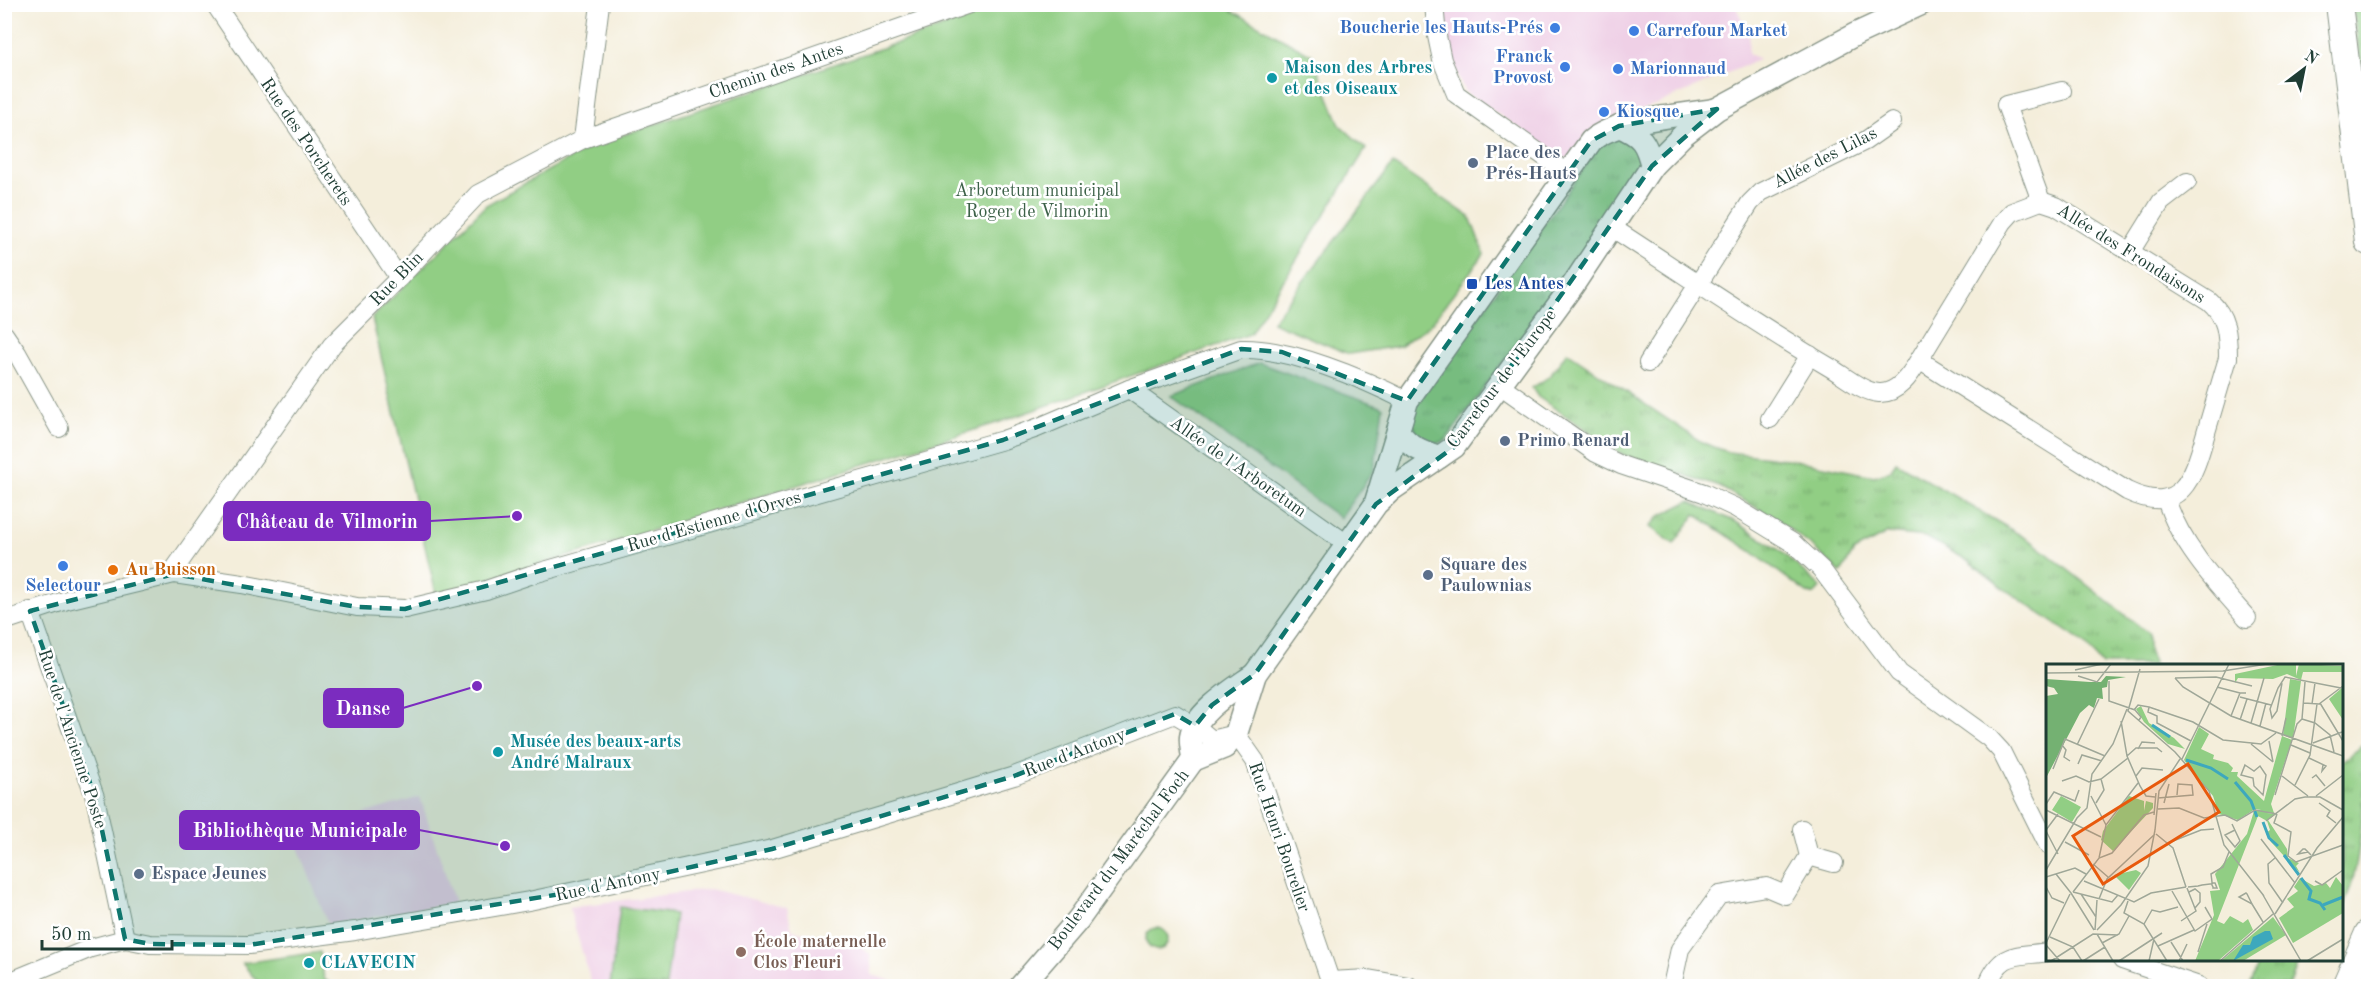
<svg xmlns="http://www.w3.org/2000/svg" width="2373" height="991" font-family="'Old Standard TT',serif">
  <defs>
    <pattern id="grass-tufts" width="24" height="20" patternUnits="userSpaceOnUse" patternTransform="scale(1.5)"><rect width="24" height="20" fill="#91ce84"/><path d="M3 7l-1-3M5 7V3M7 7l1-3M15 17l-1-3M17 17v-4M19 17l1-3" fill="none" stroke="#76a86d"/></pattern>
  </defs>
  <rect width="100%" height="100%" fill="#fff"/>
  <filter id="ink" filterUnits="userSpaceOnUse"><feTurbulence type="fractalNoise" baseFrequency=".0167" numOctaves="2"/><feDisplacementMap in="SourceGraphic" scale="12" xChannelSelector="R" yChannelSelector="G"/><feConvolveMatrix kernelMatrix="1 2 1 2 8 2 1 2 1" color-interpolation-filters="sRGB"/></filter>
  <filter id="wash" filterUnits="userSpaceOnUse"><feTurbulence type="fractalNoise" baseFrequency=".008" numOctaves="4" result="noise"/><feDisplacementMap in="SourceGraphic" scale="24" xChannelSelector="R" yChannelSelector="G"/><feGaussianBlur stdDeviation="1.35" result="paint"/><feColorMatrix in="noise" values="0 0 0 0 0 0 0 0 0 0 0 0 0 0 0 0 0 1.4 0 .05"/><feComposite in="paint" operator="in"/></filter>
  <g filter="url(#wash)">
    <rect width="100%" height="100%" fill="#f4eedb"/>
    <g fill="#efd0e6">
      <polygon points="1442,5 1735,5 1749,35 1748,54 1760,59 1657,104 1612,119 1567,160 1465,92 1456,73 1442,17"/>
      <polygon points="420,797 455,903 328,925 293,834"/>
      <polygon points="710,889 787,908 792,930 854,943 870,954 872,975 909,986 592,986 569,907"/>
    </g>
    <g fill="url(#grass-tufts)" stroke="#58865c" stroke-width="1.5">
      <polygon points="1619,138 1636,148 1642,172 1445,441 1434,444 1419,436 1410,421 1415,405 1604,140"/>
      <polygon points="1567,352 1703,443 1728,452 1794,460 1874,476 1890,471 1896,462 2034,543 2148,633 2148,650 2154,665 2102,665 2085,644 2006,590 1967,560 1926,537 1888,533 1854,551 1841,573 1814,548 1775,518 1720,487 1624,455 1538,397 1532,388 1550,376"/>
      <polygon points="1689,501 1736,522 1778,549 1821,587 1814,595 1807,593 1748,549 1695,514 1674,544 1650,527 1660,516"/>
      <path d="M2367 743C2364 786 2363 872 2342 908V761Z"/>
      <polygon points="2260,960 2299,960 2289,986 2250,986"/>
    </g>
    <g fill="#91ce84" stroke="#58865c" stroke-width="1.5">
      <polygon points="1006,5 1228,5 1231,10 1312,55 1340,125 1366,149 1250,334 1000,422 589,550 436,594 372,318 486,205 596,144 918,36"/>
      <polygon points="2352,5 2368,5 2368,112"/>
      <polygon points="1393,164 1470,217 1484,254 1430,325 1399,346 1349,354 1272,322"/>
      <polygon points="1259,363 1383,407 1374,470 1340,518 1171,396"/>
      <polygon points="620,907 675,914 666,986 610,986"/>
      <circle cx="1157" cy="939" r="11"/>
      <polygon points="320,952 324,979 334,986 261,986 242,963"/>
    </g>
  </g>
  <g filter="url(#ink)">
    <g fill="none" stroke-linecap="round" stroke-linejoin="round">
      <defs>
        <g id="minor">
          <polyline points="215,4 399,278"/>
          <polyline points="1434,4 1437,36 1442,60 1456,94 1569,174"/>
          <polyline points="583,139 969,4"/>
          <polyline points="2041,201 2006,105 2062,91"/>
          <path d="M1611 227C1684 274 1756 324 1831 368 1844 376 1863 392 1879 393 1898 394 1911 374 1919 360L2003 222 2012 212 2041 201 2056 206 2209 301C2227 316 2228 335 2228 358 2221 381 2214 405 2207 429 2194 474 2184 518 2127 491L1919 360"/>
          <polyline points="2130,252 2161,202 2187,182"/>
          <polyline points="4,334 17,353 59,428"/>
          <polyline points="1648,363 1750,203 1761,192 1865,141 1892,122"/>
          <polyline points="1500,385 1596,453 1621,465 1704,493 1736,508 1793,543 1821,569 1899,673 1989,738 2001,751 2048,845"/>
          <polyline points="1129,389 1347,544"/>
          <polyline points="1770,419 1810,355"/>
          <path d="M2166 499C2180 544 2216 583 2247 618"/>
          <polyline points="174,574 176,567 332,345 399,278 478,194 583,139 600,4"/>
          <polyline points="30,611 95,797 125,939"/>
          <path d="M4 621 67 600 174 574 242 584 357 607 405 609 486 590 530 575 1003 440 1037 428 1129 389 1241 349C1288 347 1364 379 1407 401"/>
          <polyline points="1809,856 1834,863"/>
          <polyline points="2122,960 2199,986"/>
          <polyline points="1330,981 1368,979 1409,986"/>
          <polyline points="4,984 91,948 125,939 150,944 249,945 355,931 529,901 772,849 1014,776 1175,714 1195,726 1212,740 1236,734 1255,761 1332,986"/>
          <polyline points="1672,986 1680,949 1719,895 1766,887 1785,895 1809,856 1802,829"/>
          <path d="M1987 986C2001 951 2014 957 2048 952"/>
        </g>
        <g id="tertiary">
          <path d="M1619 126C1642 136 1646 142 1652 166"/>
          <path d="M1398 431C1409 447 1421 451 1439 457"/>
          <path d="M1376 502 1407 401 1591 141C1616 119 1679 116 1713 110"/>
          <polyline points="1193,760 1225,747 1236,734 1255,674 1376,504 1391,490 1454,447 1573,285 1652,166 1683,135 1717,109 1856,34 1921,4"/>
          <path d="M1193 760C1193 753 1190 744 1191 737 1195 712 1236 688 1255 674"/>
          <polyline points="1021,986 1078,920 1193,760"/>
        </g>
        <g id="secondary">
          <polyline points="2339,4 2368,242"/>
          <polyline points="2345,986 2368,933"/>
        </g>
      </defs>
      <use href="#minor" stroke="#8a9688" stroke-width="20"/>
      <use href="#tertiary" stroke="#8a9688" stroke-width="25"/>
      <use href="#secondary" stroke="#8a9688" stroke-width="28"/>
      <use href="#minor" stroke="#fff" stroke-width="18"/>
      <use href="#tertiary" stroke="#fff" stroke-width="22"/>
      <use href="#secondary" stroke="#fff" stroke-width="26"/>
    </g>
  </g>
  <path fill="#0f766e" fill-opacity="0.2" stroke="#0f766e" stroke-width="4.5" stroke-dasharray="12 8" stroke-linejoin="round" d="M1717 109 1652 166 1454 447 1376 504 1255 674 1212 705 1195 726 1175 714 1014 776 772 849 597 888 249 945 150 944 125 939 95 797 30 611 174 574 357 607 405 609 1003 440 1241 349 1282 352 1407 401 1591 141 1619 126Z"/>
  <g fill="#3f7fe0" stroke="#fff" stroke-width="2">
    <circle cx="1555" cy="28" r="6"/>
    <circle cx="1634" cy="31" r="6"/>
    <circle cx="1565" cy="67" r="6"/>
    <circle cx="1618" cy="69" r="6"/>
    <circle cx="1604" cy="112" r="6"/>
    <circle cx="63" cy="566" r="6"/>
  </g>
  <g fill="#0f9aa8" stroke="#fff" stroke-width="2">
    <circle cx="1272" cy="78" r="6"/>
    <circle cx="498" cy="752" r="6"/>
    <circle cx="309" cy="963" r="6"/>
  </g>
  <g fill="#5c6f8a" stroke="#fff" stroke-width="2">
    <circle cx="1473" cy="163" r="6"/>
    <circle cx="1505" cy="441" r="6"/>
    <circle cx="1428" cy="575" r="6"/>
    <circle cx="139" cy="874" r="6"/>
  </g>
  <rect fill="#1a4fb4" stroke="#fff" stroke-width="2" x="1466" y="278" width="12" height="12" rx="3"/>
  <circle fill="#e8710a" stroke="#fff" stroke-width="2" cx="113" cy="570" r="6"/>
  <circle fill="#8d6e63" stroke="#fff" stroke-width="2" cx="741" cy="952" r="6"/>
  <g text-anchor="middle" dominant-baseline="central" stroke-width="5" stroke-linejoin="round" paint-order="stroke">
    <g font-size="18" font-weight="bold" fill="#366cbe" stroke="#fff" text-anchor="start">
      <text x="1543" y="28" text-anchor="end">Boucherie les Hauts-Prés</text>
      <text x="1646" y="31">Carrefour Market</text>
      <text x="1553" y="57" text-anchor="end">Franck<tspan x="1553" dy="21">Provost</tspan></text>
      <text x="1630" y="69">Marionnaud</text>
      <text x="1616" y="112">Kiosque</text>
      <text x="63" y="586" text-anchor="middle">Selectour</text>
    </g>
    <g font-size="18" font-weight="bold" fill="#0d838f" stroke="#fff" text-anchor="start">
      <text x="1284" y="68">Maison des Arbres<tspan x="1284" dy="21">et des Oiseaux</tspan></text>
      <text x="510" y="742">Musée des beaux-arts<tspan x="510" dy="21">André Malraux</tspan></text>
      <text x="321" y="963">CLAVECIN</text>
    </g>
    <g font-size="18" fill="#1f3d34" stroke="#fff">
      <text transform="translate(776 71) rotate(-19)">Chemin des Antes</text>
      <text transform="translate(306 142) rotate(56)">Rue des Porcherets</text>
      <text transform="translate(1825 158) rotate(-27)">Allée des Lilas</text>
      <text transform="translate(2131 254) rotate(32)">Allée des Frondaisons</text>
      <text transform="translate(397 279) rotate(-46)">Rue Blin</text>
      <text transform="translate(1502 379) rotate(-53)">Carrefour de l'Europe</text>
      <text transform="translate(1238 467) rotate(35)">Allée de l'Arboretum</text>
      <text transform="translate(714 522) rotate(-16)">Rue d'Estienne d'Orves</text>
      <text transform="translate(72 739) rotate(72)">Rue de l'Ancienne Poste</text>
      <text transform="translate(1075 753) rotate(-21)">Rue d'Antony</text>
      <text transform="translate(1279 837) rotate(71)">Rue Henri Bourelier</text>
      <text transform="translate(1119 860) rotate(-53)">Boulevard du Maréchal Foch</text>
      <text transform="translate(608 885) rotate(-12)">Rue d'Antony</text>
    </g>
    <g font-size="18" font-weight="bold" fill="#4e5e75" stroke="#fff" text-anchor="start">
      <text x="1485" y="153">Place des<tspan x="1485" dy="21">Prés-Hauts</tspan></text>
      <text x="1517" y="441">Primo Renard</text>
      <text x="1440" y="565">Square des<tspan x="1440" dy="21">Paulownias</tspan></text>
      <text x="151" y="874">Espace Jeunes</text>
    </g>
    <g font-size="18" fill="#3c6148" stroke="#fff">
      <text x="1037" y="191">Arboretum municipal<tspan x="1037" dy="21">Roger de Vilmorin</tspan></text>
    </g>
    <g font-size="18" font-weight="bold" fill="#164399" stroke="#fff" text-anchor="start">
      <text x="1484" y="284">Les Antes</text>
    </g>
    <g font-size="18" font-weight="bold" fill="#c56008" stroke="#fff" text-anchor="start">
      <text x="125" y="570">Au Buisson</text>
    </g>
    <g font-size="18" font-weight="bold" fill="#785e54" stroke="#fff" text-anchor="start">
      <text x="753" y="942">École maternelle<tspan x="753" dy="21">Clos Fleuri</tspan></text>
    </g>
  </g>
  <g transform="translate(2046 664)">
    <rect width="297" height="297" fill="#f4eedb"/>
    <path d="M60 12 80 13 62 16 61 23 56 24 57 35 51 34 48 44 43 41 34 49 0 114V32L12 30 8 24 0 22V15L44 18H55Z" fill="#74b172"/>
    <path d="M297 23V56L283 35ZM15 132 35 143 26 158 6 146Z" fill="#91ce84"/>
    <path d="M236 0H250V12L253 0 297 2V8H257L255 16 241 10 227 15 192 14 189 19V10ZM244 15 255 17 247 75 237 71ZM95 42 103 59 128 74 139 85 122 80 98 58 90 45ZM153 63 163 70 155 85 168 91 167 95 182 99 187 104 185 108H192L191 112 218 137 236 72 246 76 225 140 228 149H221L230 150 222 156 241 185 242 194 253 199 250 202 254 209 225 178 220 169 224 166 221 157 212 152 171 257 178 260 184 252 197 259 202 255 207 266 172 297H149L168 251 164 227 174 226 169 210 201 170 208 147 215 146 209 145 192 156 173 150 167 132 138 96ZM83 132 98 137V147L100 137 107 139V144L67 187 55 176 57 167ZM90 206 95 209 83 226 68 211ZM290 213 297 222V249L247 279 233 254 248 243 241 235 252 227 248 223 254 214 268 222 280 219 284 224ZM227 253 240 271 197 297H175Z" fill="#91ce84"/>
    <path d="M219 267H224L227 275 187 297 197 281H204L207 273Z" fill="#3da8bd"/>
    <path fill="none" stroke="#3da8bd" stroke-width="3" d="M106 61 124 73M140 96 165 104 182 115M189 118 205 137 211 153M217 158 223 174 232 182M238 191 253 211M255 214 265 227 263 235 274 239 279 246M277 241 297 233"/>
    <path fill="none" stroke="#9fa798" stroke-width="1.5" d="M94 5 82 47 129 88 163 127 178 181 218 232M29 6 56 0M0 9 177 7 221 0M32 12 51 18 65 0M129 14 137 23 185 52 297 92M129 14 170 13 206 22M63 17V37L89 46 95 53 93 56M236 19 231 47 226 54 224 45 232 24 239 13 295 24M171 23 194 29M194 33 225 41M258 39 273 40 297 22M274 39 297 77M266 40 269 19M103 43 102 48 111 52V59L145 77M88 46 92 41 103 43 147 58 177 76 215 80 230 69M185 52 194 29H200M256 55 269 59 284 71 288 88M194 56 201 35M75 57 81 92 94 122 100 132 109 133M205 59 218 14M214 62 220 39M236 72 240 54M223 77 227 98M267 79 296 68M205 80 227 98M16 81 20 86 18 93 24 97M31 81 53 35M245 81 264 89M92 85 96 78 109 79M81 92 90 84H111L116 88M263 94 280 102 276 107 277 101M136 95 183 0M32 100 36 91 56 97M199 101 208 107 214 102 220 111 217 131 208 122 207 114 195 111ZM7 105 19 75 59 92M90 112 96 104 117 106M236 112 262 132M266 114 270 111 279 122M16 117 30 112 43 118 55 115 82 94M249 121 264 91 271 40M229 131 251 60 256 55 259 18M45 132 60 161 53 194M270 132 297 111M112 134 147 131 146 121 132 120 131 131M50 139 58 126 55 115M118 139 123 120M273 139 284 147 281 152 290 159M0 140 8 128 29 137 33 126M112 145 133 144 158 154 179 151 191 157 209 146 231 150M0 146 55 173M231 150 228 159 245 168 242 192 250 198 297 181M108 151 110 129M220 157 249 135 259 133H274L297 146M186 160 194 177 189 183 179 171 189 166M60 161 92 119M0 166 12 150M109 166 113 127 134 95M0 167 12 190M110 170 127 184 140 223M215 175 249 219M19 178 43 191M122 179 155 166 168 165M262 188 252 190 257 185H259L265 191M229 194 222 200 223 219 237 239M47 200 62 213M0 206 31 154 41 144 46 110 67 80 81 45M10 210 25 229M0 213 29 204 40 210M38 217 88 238 105 229 140 223M272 219 269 217 276 221 297 206M0 223 6 234 18 239M142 223 152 222 156 221 164 220H166L167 219H169L171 224H167V223L166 221V218L165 210 177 203 183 188M126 227 149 267 166 255 159 243M27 228 53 194 66 189 98 151 108 148M27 228 66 238 72 231M143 228 149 225 154 229V238L149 244M25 229 48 266M200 229 201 230 206 240 193 233ZM35 230 50 253M217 231 255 297M53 235 61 215 109 170M82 237 78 249 98 260 121 297M206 240 217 258M229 250 271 184 297 153M135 257 150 247 141 224M98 260 106 246 114 248 132 243M49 266 51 236M51 266 75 241 102 202 109 166M51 270 67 297M4 273 27 283 36 297M125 278 137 297M0 279 24 230M56 279 73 270 83 252M0 281 14 297M112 282 148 266M152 288 161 260M5 297 47 270 72 271M37 297 59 283M73 297 116 269M103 297 108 275M133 297 141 280M174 297 227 250M261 297 297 275"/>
    <path fill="#e8590c" fill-opacity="0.15" stroke="#e8590c" stroke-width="3" d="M142 100 173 148 57 220 27 172Z"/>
    <rect width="297" height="297" fill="none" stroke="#1f3d34" stroke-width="3"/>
  </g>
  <path fill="none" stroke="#7b2cbf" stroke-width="2" d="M517 516L430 521M477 686L403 708M505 846L419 830"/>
  <g fill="#7b2cbf" stroke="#fff" stroke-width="2">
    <circle cx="517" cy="516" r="6"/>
    <circle cx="477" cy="686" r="6"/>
    <circle cx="505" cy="846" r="6"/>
  </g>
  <g fill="#7b2cbf" stroke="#7b2cbf" stroke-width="2">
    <rect x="224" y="502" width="206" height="38" rx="6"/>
    <rect x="324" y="689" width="79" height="38" rx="6"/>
    <rect x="180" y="811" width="239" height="38" rx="6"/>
  </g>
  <g font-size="20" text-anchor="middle" font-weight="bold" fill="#fff">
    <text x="327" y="528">Château de Vilmorin</text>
    <text x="363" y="715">Danse</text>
    <text x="300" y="837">Bibliothèque Municipale</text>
  </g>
  <rect width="2373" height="991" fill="none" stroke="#fff" stroke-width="24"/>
  <g transform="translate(2304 69) rotate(32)" stroke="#ffffff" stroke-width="4.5" paint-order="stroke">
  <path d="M0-4.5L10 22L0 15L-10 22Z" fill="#1f3d34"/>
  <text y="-9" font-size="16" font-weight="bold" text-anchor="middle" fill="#1f3d34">N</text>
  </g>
  <path d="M42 940v9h130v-9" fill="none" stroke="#1f3d34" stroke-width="3"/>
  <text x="51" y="940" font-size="18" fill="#1f3d34" stroke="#ffffff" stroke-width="4.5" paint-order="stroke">50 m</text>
</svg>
